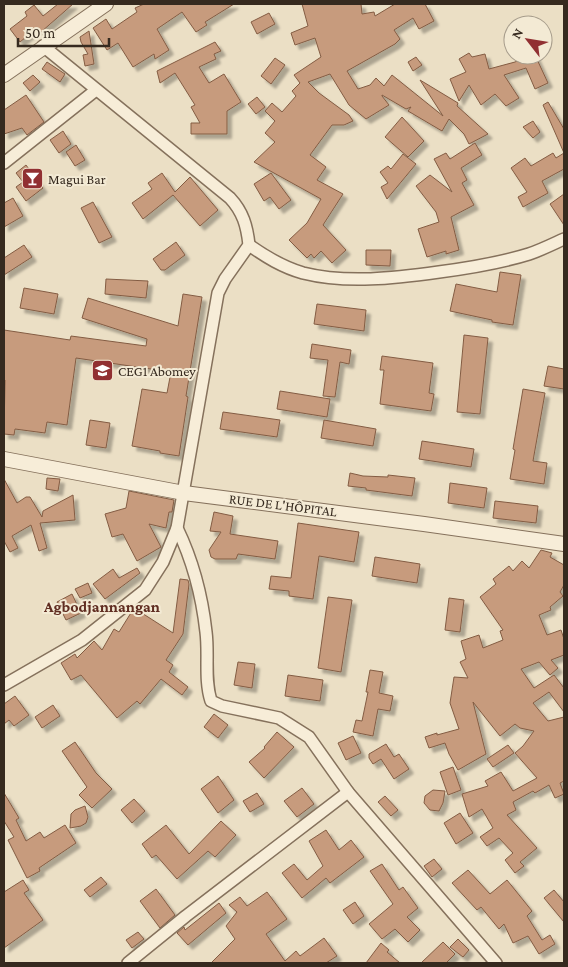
<svg xmlns="http://www.w3.org/2000/svg" width="568" height="967" font-family="'Crimson Pro',serif">
  <defs>
    <filter id="shadow"><feDropShadow dx="4.5" dy="4.5" stdDeviation="1" flood-color="#0004"/></filter>
  </defs>
  <rect width="100%" height="100%" fill="#ebdfc5"/>
  <g fill="#c79b7d" stroke="#835c43" filter="url(#shadow)">
    <polygon points="58,4 73,4 41,32 37,28 20,42 10,29 27,16 25,12 34,5 43,16"/>
    <polygon points="144,4 234,4 205,22 207,25 196,32 182,12 157,29 169,50 155,59 154,54 133,67 118,43 107,50 93,28 106,19 112,29 137,12 135,8"/>
    <polygon points="302,4 361,4 362,14 374,12 375,16 395,4 425,4 434,21 419,29 413,18 394,30 400,39 395,44 347,71 358,89 370,85 376,78 384,86 392,75 443,116 420,80 458,103 457,106 488,134 469,144 464,134 449,119 442,131 408,111 411,107 406,109 382,95 382,96 389,105 366,119 349,105 330,74 308,82 319,93 349,115 353,121 344,125 332,125 310,155 326,167 317,180 343,194 323,225 346,250 332,263 321,251 314,258 311,254 307,258 289,240 307,223 321,199 254,162 275,142 265,133 275,121 265,111 272,103 282,112 296,96 292,91 300,83 294,75 321,57 315,38 295,45 291,33 308,26"/>
    <polygon points="269,13 275,24 257,34 251,22"/>
    <polygon points="89,31 94,64 85,66 83,55 88,54 81,42 80,37"/>
    <polygon points="215,42 221,51 214,54 216,59 199,67 209,83 224,74 241,102 227,111 227,134 191,134 191,123 200,123 191,107 195,105 175,73 160,83 157,71"/>
    <polygon points="469,53 472,57 485,54 489,69 515,62 529,55 535,55 548,83 535,89 526,68 504,75 519,98 506,106 495,94 481,105 469,85 459,101 450,79 466,72 459,59"/>
    <polygon points="416,57 422,65 413,71 408,62"/>
    <polygon points="275,58 285,65 271,84 261,76"/>
    <polygon points="47,62 65,74 60,82 42,69"/>
    <polygon points="33,75 40,82 30,91 23,83"/>
    <polygon points="26,95 44,122 27,135 22,128 4,134 4,110"/>
    <polygon points="257,97 265,107 256,114 248,104"/>
    <polygon points="548,102 564,129 564,169 542,181 548,193 523,207 518,197 527,192 511,168 525,158 531,166 553,153 556,158 564,153 543,105"/>
    <polygon points="402,117 424,141 408,157 385,137"/>
    <polygon points="533,121 540,132 533,138 523,127"/>
    <polygon points="63,131 71,144 59,153 50,140"/>
    <polygon points="475,143 482,155 461,168 467,180 462,183 474,205 451,217 459,250 446,254 446,251 427,257 418,229 439,222 436,212 416,186 430,175 452,192 434,159 446,153 450,159"/>
    <polygon points="76,145 85,160 75,166 66,152"/>
    <polygon points="403,154 416,164 387,199 381,187 388,183 380,172 388,166 391,169"/>
    <polygon points="26,165 43,188 26,201 16,187 23,182 16,173"/>
    <polygon points="162,173 175,192 190,177 218,210 200,226 173,195 143,219 132,203 152,189 148,183"/>
    <polygon points="271,173 291,200 279,209 270,197 264,201 254,184"/>
    <polygon points="564,194 564,225 550,204"/>
    <polygon points="13,198 23,216 4,227 4,203"/>
    <polygon points="93,202 112,237 99,243 81,208"/>
    <polygon points="176,242 185,255 165,270 161,270 153,259"/>
    <polygon points="24,245 32,257 4,275 4,258"/>
    <polygon points="366,250 391,250 390,266 366,265"/>
    <polygon points="500,272 521,275 513,325 492,322 492,320 450,311 456,284 497,292"/>
    <polygon points="106,279 148,281 146,298 105,294"/>
    <polygon points="24,288 58,294 54,314 20,308"/>
    <polygon points="183,294 202,297 186,396 188,397 179,456 160,453 160,451 132,446 142,389 167,393 171,372 76,358 67,425 47,422 45,433 15,429 14,435 4,434 5,380 4,380 4,330 70,340 71,336 146,346 147,339 82,318 88,298 178,326"/>
    <polygon points="317,304 366,310 364,331 314,324"/>
    <polygon points="464,335 488,338 480,414 457,412"/>
    <polygon points="312,344 351,350 349,364 340,362 335,397 323,396 328,360 310,358"/>
    <polygon points="382,356 433,363 429,393 434,394 431,411 380,404 384,370 380,370"/>
    <polygon points="548,366 564,369 564,389 544,386"/>
    <polygon points="523,389 545,393 533,461 547,463 544,484 510,479 515,450 513,449"/>
    <polygon points="280,391 330,399 327,417 277,409"/>
    <polygon points="223,412 280,420 277,437 220,429"/>
    <polygon points="90,420 110,423 106,448 86,445"/>
    <polygon points="324,420 376,429 373,446 321,438"/>
    <polygon points="422,441 474,449 471,467 419,459"/>
    <polygon points="350,473 363,476 388,477 388,475 415,478 412,496 366,490 366,488 348,486"/>
    <polygon points="47,478 60,479 58,491 46,489"/>
    <polygon points="4,479 17,503 26,497 30,497 42,517 43,511 73,495 75,520 40,523 47,548 39,551 31,525 12,536 18,548 10,552 4,541"/>
    <polygon points="450,483 487,488 484,508 448,503"/>
    <polygon points="129,491 174,500 172,512 169,512 166,528 149,524 161,547 137,561 123,534 112,537 105,514 126,508"/>
    <polygon points="495,501 538,506 536,523 493,518"/>
    <polygon points="214,512 233,516 230,534 278,541 275,559 238,554 236,559 215,559 211,557 209,550 221,532 210,531"/>
    <polygon points="298,523 359,532 354,562 319,556 313,599 289,596 289,591 269,589 271,576 291,578"/>
    <polygon points="541,550 552,553 550,557 564,565 564,585 560,592 563,596 550,607 551,610 539,615 547,635 561,630 564,639 564,655 551,660 558,668 550,675 539,662 521,669 534,688 554,675 564,688 564,712 549,692 533,703 548,721 564,717 564,781 560,783 564,794 555,798 549,785 535,793 533,791 513,802 516,810 507,815 537,848 520,862 524,866 515,873 505,860 513,853 499,838 487,846 480,837 493,828 482,809 469,817 462,794 488,786 485,781 501,772 513,791 537,778 515,753 523,746 534,731 520,728 515,724 500,736 473,702 486,754 458,770 449,754 445,743 429,748 425,737 437,733 437,735 459,729 450,703 454,677 468,678 460,662 466,659 461,641 479,635 483,648 503,640 500,631 503,630 480,597 496,584 493,579 509,566 513,571 522,561 529,568"/>
    <polygon points="375,557 420,564 417,583 372,576"/>
    <polygon points="137,568 140,573 105,599 93,584 113,569 119,578"/>
    <polygon points="180,579 188,580 189,584 183,634 166,660 173,665 169,672 188,687 182,695 161,679 140,704 137,701 117,718 81,675 71,680 61,663 75,654 77,658 94,641 102,650 114,629 119,632 134,608 173,633"/>
    <polygon points="88,583 92,593 80,598 75,589"/>
    <polygon points="72,594 81,613 66,620 57,602"/>
    <polygon points="328,597 352,600 341,672 318,668"/>
    <polygon points="449,598 464,600 460,632 445,630"/>
    <polygon points="238,662 255,664 252,688 234,685"/>
    <polygon points="370,670 383,672 379,693 393,696 390,711 378,709 373,736 353,732 356,720 362,721 368,692 366,692"/>
    <polygon points="288,675 323,680 320,701 285,696"/>
    <polygon points="15,696 29,715 14,726 9,720 4,724 4,704"/>
    <polygon points="53,705 60,716 42,728 35,717"/>
    <polygon points="214,714 228,725 218,738 204,727"/>
    <polygon points="277,732 294,747 264,778 249,762 265,748 264,747"/>
    <polygon points="353,736 361,753 346,760 338,743"/>
    <polygon points="75,742 96,773 112,789 92,808 79,795 87,787 62,751"/>
    <polygon points="386,744 394,757 399,754 409,769 394,779 381,759 373,764 369,758 369,754"/>
    <polygon points="508,745 514,753 493,767 487,759"/>
    <polygon points="453,767 461,790 448,795 440,772"/>
    <polygon points="218,776 234,800 218,813 201,789"/>
    <polygon points="302,788 314,804 297,817 284,801"/>
    <polygon points="433,790 445,791 443,803 439,811 430,810 424,803 425,796"/>
    <polygon points="4,793 19,818 16,820 26,841 40,832 44,838 65,825 76,843 39,868 40,871 27,878 8,840 14,837 4,821"/>
    <polygon points="257,793 264,804 250,812 243,801"/>
    <polygon points="385,796 398,810 391,816 378,802"/>
    <polygon points="134,799 145,811 132,823 121,810"/>
    <polygon points="85,806 88,817 86,823 81,826 70,828 71,814 75,810"/>
    <polygon points="460,813 473,833 456,844 444,823"/>
    <polygon points="221,821 236,835 215,857 208,851 177,879 156,855 152,858 142,844 166,825 189,854"/>
    <polygon points="326,830 339,850 351,840 364,857 330,883 326,878 302,898 282,873 294,864 307,880 323,866 309,841"/>
    <polygon points="434,859 442,869 432,877 424,866"/>
    <polygon points="382,864 399,890 403,887 418,908 407,917 420,930 408,942 395,929 382,939 369,924 393,904 370,871"/>
    <polygon points="468,870 490,894 507,880 532,911 527,916 542,940 550,935 555,944 539,954 528,936 513,943 504,924 499,929 481,907 477,910 452,883"/>
    <polygon points="101,877 107,884 90,897 84,890"/>
    <polygon points="23,880 29,890 24,893 43,920 4,948 4,892"/>
    <polygon points="156,889 175,915 160,928 140,901"/>
    <polygon points="554,890 564,902 564,922 544,898"/>
    <polygon points="267,892 287,919 266,934 285,961 296,951 300,956 324,938 337,956 326,963 211,963 235,939 226,926 237,912 229,905 240,897 247,906"/>
    <polygon points="355,902 364,916 353,924 343,910"/>
    <polygon points="219,903 226,913 188,945 177,933 184,927 185,930"/>
    <polygon points="138,932 144,939 132,948 126,940"/>
    <polygon points="458,939 469,950 463,957 450,947"/>
    <polygon points="443,942 455,954 446,963 421,963"/>
    <polygon points="381,943 389,950 387,952 400,963 366,963"/>
  </g>
  <g fill="none" stroke-linecap="round" stroke-linejoin="round">
    <defs>
      <g id="minor">
        <polyline points="4,163 96,90"/>
        <path d="M249 245C266 257 282 267 303 273 347 284 395 278 439 272 469 268 500 263 529 254 541 250 553 244 564 239"/>
        <path d="M177 528C193 561 202 596 206 632 209 655 204 679 211 701L222 706 279 718 309 737 348 792 496 963"/>
        <path d="M4 685 82 640 145 590 163 562 177 528 218 293 225 279 249 245C247 226 243 212 230 198L43 46"/>
        <polyline points="128,963 186,916 348,792"/>
      </g>
      <g id="tertiary">
        <polyline points="4,75 106,4"/>
        <polyline points="4,459 184,493 424,524 564,544"/>
      </g>
    </defs>
    <use href="#minor" stroke="#85715c" stroke-width="14"/>
    <use href="#tertiary" stroke="#85715c" stroke-width="16"/>
    <use href="#minor" stroke="#f7edd8" stroke-width="11"/>
    <use href="#tertiary" stroke="#f7edd8" stroke-width="14"/>
  </g>
  <defs>
    <symbol id="bar-square" viewBox="-11 -11 22 22"><rect x="-9" y="-9" width="18" height="18" rx="4" fill="#913032" stroke="#f3ead4"/><path d="M-6-5H6L.8 .8V4.5H3.5V6h-7V4.5H-.8V.8Z" fill="#fff"/></symbol>
    <symbol id="school-square" viewBox="-11 -11 22 22"><rect x="-9" y="-9" width="18" height="18" rx="4" fill="#913032" stroke="#f3ead4"/><path d="M0-5L7-2L0 1L-7-2ZM-4 1L0 2.5L4 1V4Q0 6-4 4Z" fill="#fff"/></symbol>
  </defs>
  <g fill-rule="evenodd">
    <use href="#bar-square" x="20" y="166" width="25" height="25"/>
    <use href="#school-square" x="90" y="358" width="25" height="25"/>
  </g>
  <g text-anchor="middle" dominant-baseline="central" stroke-width="4" stroke-linejoin="round" paint-order="stroke">
    <g font-size="14" fill="#362a1f" stroke="#f3ead4" text-anchor="start">
      <text x="48" y="179">Magui Bar</text>
      <text x="118" y="371">CEG1 Abomey</text>
    </g>
    <g font-size="14" fill="#362a1f" stroke="#f3ead4">
      <text transform="translate(283 505) rotate(7)">RUE DE L'HÔPITAL</text>
    </g>
    <g font-size="16" font-weight="bold" fill="#602d21" stroke="#f3ead4">
      <text x="102" y="606">Agbodjannangan</text>
    </g>
  </g>
  <rect width="568" height="967" fill="none" stroke="#362a1f" stroke-width="10"/>
  <g transform="translate(528 40) rotate(301)"><circle r="24" fill="#f3ead4" stroke="#a79d8c"/>
  <path d="M0-4L9 19L0 12L-9 19Z" fill="#913032"/>
  <text y="-8" font-size="14" font-weight="bold" text-anchor="middle" fill="#362a1f">N</text>
  </g>
  <path d="M18 38v8h91v-8" fill="none" stroke="#362a1f" stroke-width="2.5"/>
  <text x="25" y="38" font-size="15" fill="#362a1f" stroke="#f3ead4" stroke-width="4" paint-order="stroke">50 m</text>
</svg>
